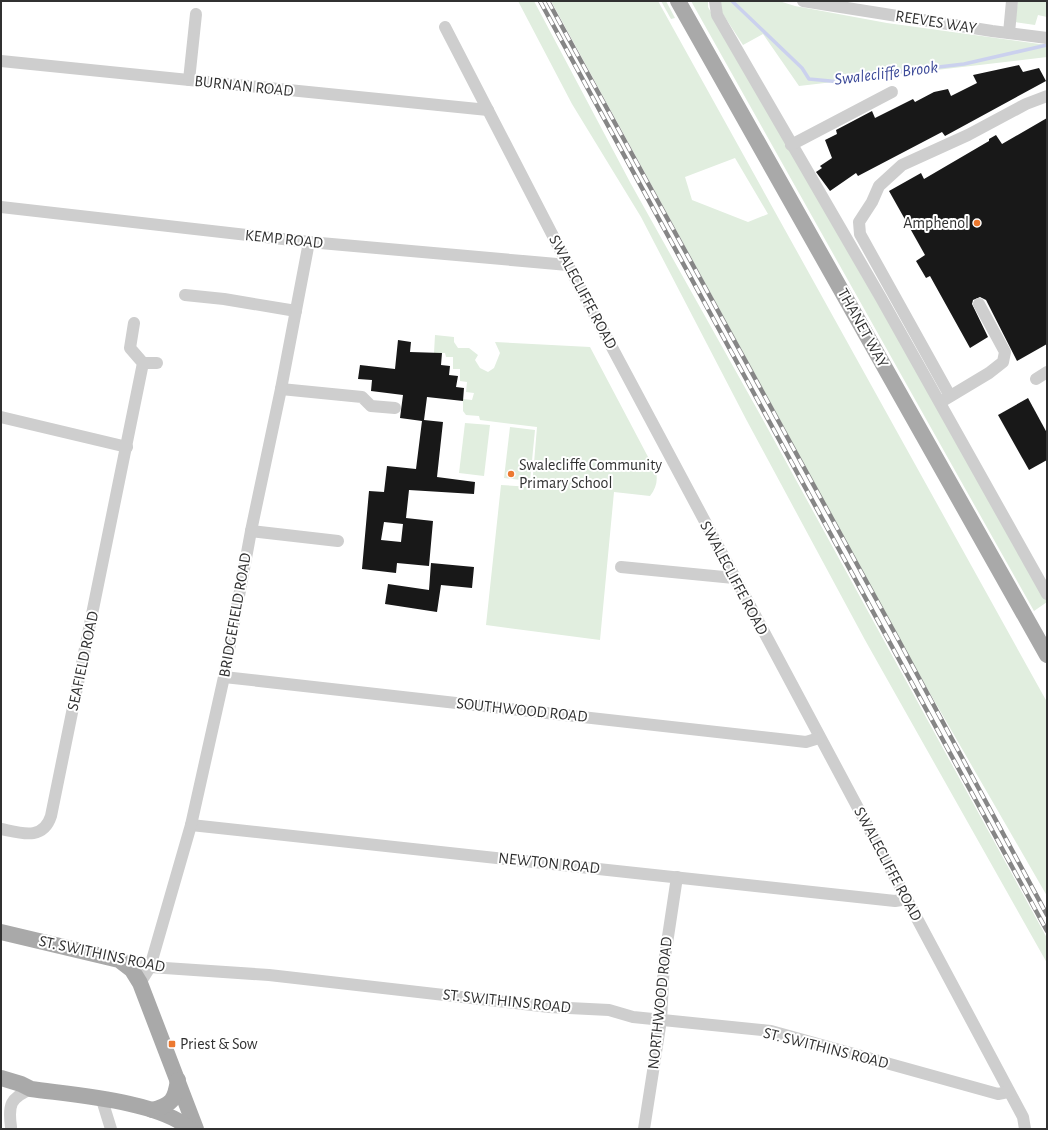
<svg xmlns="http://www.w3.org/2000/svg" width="1048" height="1130" font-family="'Alegreya Sans',sans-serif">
  <rect width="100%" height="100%" fill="#fff"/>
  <g fill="#e1eedf" fill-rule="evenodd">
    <polygon points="518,1 534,1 631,184 762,418 1047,938 1047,963 865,640 747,421 641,217 572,104"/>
    <path d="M551 1H658L1047 702V896L920 676ZM735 158 768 214 748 222 692 200 685 177Z"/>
    <polygon points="661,1 666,1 675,18 671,19"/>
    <polygon points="691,1 708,1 708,7 731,48 1047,598 1047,602 1034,611"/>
    <polygon points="720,1 779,1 795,6 887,23 1047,45 1047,57 799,86 763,34 743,45 719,8"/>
    <polygon points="1018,1 1047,1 1047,17 1038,15 1035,25 1015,22"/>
    <path d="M435 335 454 337V342L458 348H469L478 355 475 360 480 368 488 372 494 368 500 353 495 342 590 347 656 472C658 481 656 488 650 496L614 492 600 640 486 625 501 485 532 487 537 427 480 420 479 416 466 415 463 411V399L472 400 474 393 466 392 467 382 460 381V369H453V357H446L445 353H434Z"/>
    <polygon points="465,423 490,425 484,476 459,473"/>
    <polygon points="510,427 535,430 530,481 504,478"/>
  </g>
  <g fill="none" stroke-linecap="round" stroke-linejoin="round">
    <polyline stroke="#cbd1ee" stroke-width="3.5" points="732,1 802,68 809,79 841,82 854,77 964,64 1047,45"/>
  </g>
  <g fill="#181818" fill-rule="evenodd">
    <polygon points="1019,65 1023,72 1039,68 1046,81 945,136 942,132 858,176 856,173 830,191 816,172 822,168 820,166 832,158 825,140 837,134 836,130 872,111 875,118 913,99 915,102 934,92 948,89 951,96 977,83 973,75"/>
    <polygon points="1047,118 1047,344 1017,361 986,300 980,297 973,300 972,304 988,337 970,348 930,276 926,278 916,261 925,255 889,191 921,173 924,179 989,141 989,139 996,135 1002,144"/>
    <path d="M398 340 411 342 410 352 442 353 441 365 450 366 449 375 458 376 456 387 464 388 463 401 427 397 424 420 443 422 437 477 475 482 474 494 409 490 406 518 433 521 429 566 397 563 396 573 362 569 369 491 384 492 387 466 416 469 422 421 400 418 403 395 371 391 372 380 358 379 360 365 395 369ZM384 522 403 524 401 542 381 540Z"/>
    <polygon points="1028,398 1047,433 1047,460 1029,470 998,415"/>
    <polygon points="431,563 474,567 472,588 441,585 437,612 385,604 388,584 429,590"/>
  </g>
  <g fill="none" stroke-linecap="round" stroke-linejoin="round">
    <g stroke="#cecece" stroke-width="12">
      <polyline points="715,1 717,15 881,298 1047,594"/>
      <polyline points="803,1 992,31 1047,38"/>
      <polyline points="445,27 568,265 1023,1117 1025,1129"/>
      <polyline points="1009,33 1012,1"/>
      <polyline points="1,61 488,110"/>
      <polyline points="189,80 196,14"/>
      <polyline points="791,145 892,92"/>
      <polyline points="1,207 309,242 568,265"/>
      <polyline points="185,295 224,299 296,311"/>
      <polyline points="143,363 157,363"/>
      <polyline points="1036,379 1047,372"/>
      <polyline points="281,389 362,397 371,406 395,408"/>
      <polyline points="950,396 860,234 859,222 872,202 879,186 902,165 968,135 1026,104 1047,96"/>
      <polyline points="944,400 989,373 1003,362 1005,352 979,304"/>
      <polyline points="1,417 127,447"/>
      <polyline points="251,531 338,541"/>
      <polyline points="621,567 734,578"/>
      <polyline points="224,677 806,742 819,738"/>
      <polyline points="191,825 895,901 907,899"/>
      <path d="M1 829C21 833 43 841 51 816L143 363 130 348 134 323"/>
      <polyline points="119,960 138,962 150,967 269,975 549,1007 609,1010 633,1017 771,1031 998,1094 1008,1092"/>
      <polyline points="140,983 150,967 191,825 224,677 251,531 281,389 309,242"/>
      <polyline points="102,1100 111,1129"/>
      <path d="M11 1127C8 1105 10 1098 31 1089"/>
      <polyline points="644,1129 661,1020 664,963 677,877"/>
    </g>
    <g stroke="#a9a9a9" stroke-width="16">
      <polyline points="678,1 1047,655"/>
      <polyline points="1,932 119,960 132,970 140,983 196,1129"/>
      <path d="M1 1078 21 1084 31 1089C73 1095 159 1101 190 1129"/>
      <path d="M152 1110C172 1105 175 1100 178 1080"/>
    </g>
    <defs>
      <g id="rail">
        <polyline points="540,1 1047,931"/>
        <polyline points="548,1 898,639 1047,915"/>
      </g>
    </defs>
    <use href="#rail" stroke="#868686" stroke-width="4.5"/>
    <use href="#rail" stroke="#fff" stroke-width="3" stroke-dasharray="9" stroke-linecap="butt"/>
  </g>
  <g fill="#ec7930" stroke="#fff" stroke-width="1.5">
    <circle cx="977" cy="223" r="4"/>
    <circle cx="511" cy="474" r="4"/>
    <rect x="168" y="1040" width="8" height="8" rx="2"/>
  </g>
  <g text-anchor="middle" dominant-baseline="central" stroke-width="4" stroke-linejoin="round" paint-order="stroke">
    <g font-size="16" fill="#313131" stroke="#fff">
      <text transform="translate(936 22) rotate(9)">REEVES WAY</text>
      <text transform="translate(244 86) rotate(6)">BURNAN ROAD</text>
      <text transform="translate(284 239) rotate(6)">KEMP ROAD</text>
      <text transform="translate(583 292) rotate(62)">SWALECLIFFE ROAD</text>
      <text transform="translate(863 328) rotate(61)">THANET WAY</text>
      <text transform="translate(734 578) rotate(62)">SWALECLIFFE ROAD</text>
      <text transform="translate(235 615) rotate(-80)">BRIDGEFIELD ROAD</text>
      <text transform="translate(83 661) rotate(-78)">SEAFIELD ROAD</text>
      <text transform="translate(522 710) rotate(6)">SOUTHWOOD ROAD</text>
      <text transform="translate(549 863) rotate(6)">NEWTON ROAD</text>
      <text transform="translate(888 864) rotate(62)">SWALECLIFFE ROAD</text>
      <text transform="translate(102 954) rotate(12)">ST. SWITHINS ROAD</text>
      <text transform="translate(507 1001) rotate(6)">ST. SWITHINS ROAD</text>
      <text transform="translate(660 1003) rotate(-84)">NORTHWOOD ROAD</text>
      <text transform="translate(826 1048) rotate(14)">ST. SWITHINS ROAD</text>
    </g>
    <g font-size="16" fill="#313131" stroke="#fff" text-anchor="start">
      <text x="969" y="223" text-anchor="end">Amphenol</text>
      <text x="519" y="465">Swalecliffe Community<tspan x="519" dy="18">Primary School</tspan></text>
      <text x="180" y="1044">Priest &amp; Sow</text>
    </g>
    <g font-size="17" font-style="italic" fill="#3b4998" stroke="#fff">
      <text transform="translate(886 73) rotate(-7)">Swalecliffe Brook</text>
    </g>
  </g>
  <rect width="1048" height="1130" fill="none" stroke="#313131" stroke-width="4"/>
</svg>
